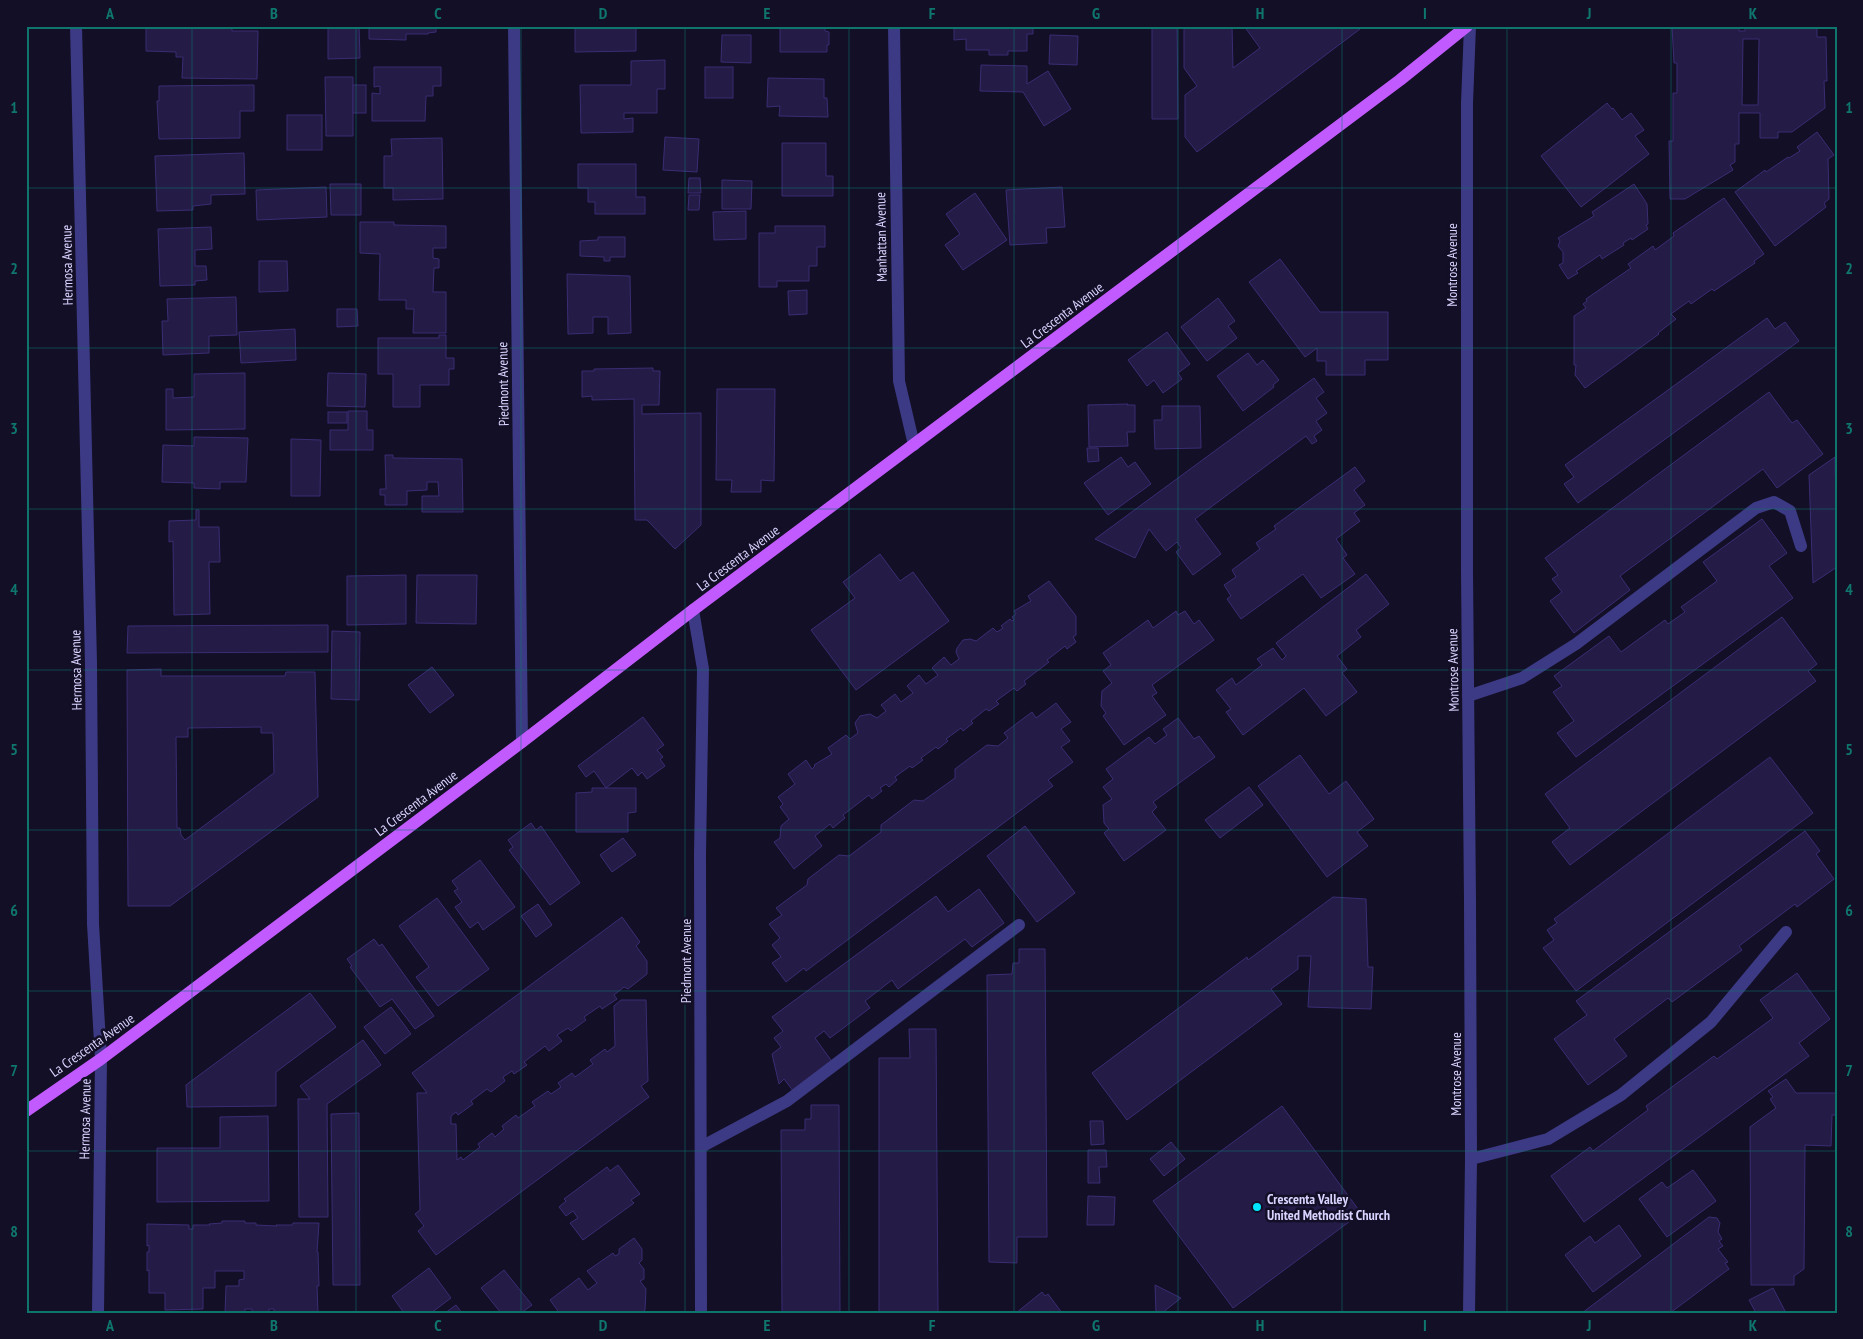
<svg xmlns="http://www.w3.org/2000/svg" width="1863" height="1339" font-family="'PT Sans Narrow',sans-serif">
  <rect width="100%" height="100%" fill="#130f26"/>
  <g fill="#241b47" stroke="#3b2d73" fill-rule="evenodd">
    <polygon points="146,26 232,26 232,31 258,31 257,79 182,78 183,57 176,57 176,52 146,51"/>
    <polygon points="328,26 359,26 360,58 328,59"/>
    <polygon points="369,26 436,26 436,32 428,33 428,34 406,34 406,40 369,39"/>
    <polygon points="575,26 636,26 636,51 575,52"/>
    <polygon points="780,26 825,26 825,31 829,32 829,45 827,45 827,52 780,52"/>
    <polygon points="954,26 1033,26 1033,34 1027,34 1027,51 1008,51 1008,55 989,55 989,50 966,50 966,39 954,40"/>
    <polygon points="1152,26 1177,26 1178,119 1152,119"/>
    <polygon points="1184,26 1232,26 1233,68 1260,48 1244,26 1364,26 1197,152 1185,137 1185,95 1197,86 1184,68"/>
    <path d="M1672 26H1739V31H1745V26H1817V37H1826L1827 81H1824L1825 108 1792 132H1778V138H1760V113H1739V144H1735V162L1730 165 1733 170 1685 199H1670L1669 141H1673V93H1677V63H1674ZM1743 39H1759L1758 105H1742Z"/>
    <polygon points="722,35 751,35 751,63 721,62"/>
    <polygon points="1050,35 1078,36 1077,65 1049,64"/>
    <polygon points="665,60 665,89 657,89 657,113 624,113 624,119 633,118 633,132 581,133 580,85 631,85 631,61"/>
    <polygon points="981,65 1027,66 1027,84 1048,71 1071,109 1044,126 1023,92 980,91"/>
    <polygon points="374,67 441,67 441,86 433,86 433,96 426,96 425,121 372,121 372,93 380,94 380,86 374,87"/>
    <rect x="705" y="67" width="28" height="31"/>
    <polygon points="325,77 353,77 353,136 326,136"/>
    <polygon points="768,78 824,79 824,98 827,98 828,117 779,116 780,106 767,107"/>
    <polygon points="254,85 254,111 240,111 240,138 159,139 157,101 159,101 159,86"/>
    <rect x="353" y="85" width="13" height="28"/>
    <polygon points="1607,103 1612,109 1613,108 1622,120 1631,113 1644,130 1635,136 1649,154 1581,207 1541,156"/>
    <rect x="287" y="115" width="35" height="35"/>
    <polygon points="1817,132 1834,155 1828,159 1829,199 1824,203 1826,207 1775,246 1735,192 1765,170 1766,172 1788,157 1789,158 1800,151 1797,147"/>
    <polygon points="665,137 699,139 697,172 663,170"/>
    <polygon points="442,138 443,199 393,200 393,188 384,188 384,156 392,156 391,139"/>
    <polygon points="782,143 826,143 826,176 833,176 833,196 782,196"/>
    <polygon points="244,153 245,194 211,195 211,204 193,206 193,210 157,211 155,156"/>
    <polygon points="578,164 636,164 636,197 645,197 645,214 595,214 595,202 588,202 588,188 578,188"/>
    <polygon points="689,178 700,178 701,193 688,193"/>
    <polygon points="722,180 752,181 751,209 722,209"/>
    <polygon points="330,184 361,184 361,215 331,215"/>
    <polygon points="1634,184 1647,204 1648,224 1646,225 1648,229 1632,240 1631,238 1623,243 1624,245 1602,259 1600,255 1576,271 1578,273 1568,279 1559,265 1563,263 1563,252 1558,246 1560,241 1558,238 1594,216 1592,212"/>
    <polygon points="326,187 327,217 257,220 256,190"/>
    <polygon points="1062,187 1065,227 1046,228 1047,243 1010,245 1006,190"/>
    <polygon points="975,193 1007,240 963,270 945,245 960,234 946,214"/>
    <polygon points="689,195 700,195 699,210 688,210"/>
    <polygon points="1724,198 1764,254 1754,261 1755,263 1714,291 1712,289 1691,304 1689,301 1671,314 1676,319 1658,333 1659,334 1585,388 1575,375 1576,365 1574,365 1574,316 1586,308 1583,304 1587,301 1586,299 1631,268 1628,264 1653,246 1655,250 1674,236 1673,233"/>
    <polygon points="746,211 746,239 714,240 713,212"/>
    <polygon points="360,222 394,222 394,225 446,226 446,248 433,248 433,258 439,259 439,268 434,268 433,292 446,292 446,333 413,333 414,309 406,309 406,300 379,300 380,254 360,253"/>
    <polygon points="775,226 825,226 825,247 817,247 817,266 809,266 809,281 777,281 777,287 759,287 759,233 775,233"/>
    <polygon points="211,227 212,249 195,250 195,266 206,266 207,280 195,281 195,285 160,286 158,229"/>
    <polygon points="598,237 625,237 625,257 610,257 610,261 604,261 604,257 580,256 580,241 598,240"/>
    <polygon points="1280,259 1320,312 1388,312 1388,360 1365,360 1365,375 1326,375 1326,361 1317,361 1317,348 1305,357 1249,282"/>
    <polygon points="259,261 287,261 288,291 259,292"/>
    <polygon points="567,274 630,276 631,333 608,334 608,317 593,317 593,333 568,334"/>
    <polygon points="807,290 807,314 789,315 788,291"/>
    <polygon points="236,297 237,335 209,336 209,353 163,355 162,321 168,321 167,299"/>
    <polygon points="1218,298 1235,321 1228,326 1237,338 1207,361 1181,327"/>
    <polygon points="337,309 357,309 358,326 337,327"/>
    <polygon points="1767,318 1775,329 1785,322 1799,341 1578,503 1564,484 1574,477 1565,465"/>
    <polygon points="295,329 296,360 241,363 239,332"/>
    <polygon points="1167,332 1190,364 1178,373 1182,379 1163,393 1154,380 1147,386 1128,360"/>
    <polygon points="439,335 446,335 446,358 454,358 454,369 449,369 449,385 420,385 420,407 393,407 393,374 378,374 378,338 439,338"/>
    <polygon points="1248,353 1257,365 1263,360 1279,380 1273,385 1274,387 1243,411 1217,376"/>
    <polygon points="653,368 653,371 660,371 659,405 642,405 642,414 701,413 701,525 675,549 647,520 635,520 634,399 592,400 592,396 582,397 582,371 594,371 594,369"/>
    <polygon points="245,373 245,429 166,430 166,389 173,389 173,398 194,397 194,374"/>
    <polygon points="328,373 366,374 365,407 327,406"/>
    <polygon points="1314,378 1324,392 1316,398 1327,413 1316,421 1322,430 1314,436 1317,441 1312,444 1306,436 1195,519 1221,554 1193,575 1176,552 1181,548 1177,542 1166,551 1149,529 1135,558 1095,539"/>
    <polygon points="717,389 775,389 774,481 761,480 761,492 731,492 732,480 716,480"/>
    <polygon points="1769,392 1792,423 1797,420 1823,454 1777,488 1763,469 1620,576 1630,590 1574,633 1550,601 1562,592 1552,579 1558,575 1545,558"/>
    <polygon points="1128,404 1127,405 1135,405 1135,432 1127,432 1128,446 1089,447 1088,405"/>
    <polygon points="1162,406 1200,406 1201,448 1155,449 1154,420 1162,420"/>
    <polygon points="348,411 367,411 367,430 373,430 373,450 330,450 330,430 348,430"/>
    <rect x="328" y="412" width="19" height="11"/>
    <polygon points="194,437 248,438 246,482 220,482 220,489 194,488 194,483 162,482 163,445 194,446"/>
    <polygon points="291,439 321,440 320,496 291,496"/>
    <polygon points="1087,448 1098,448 1099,461 1088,462"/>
    <polygon points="385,455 393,455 393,458 462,459 463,512 422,512 422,496 439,496 438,482 427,482 427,490 407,491 407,505 385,505 385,495 380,495 380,489 386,489"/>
    <polygon points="1121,457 1128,467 1135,462 1151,484 1108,515 1084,483"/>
    <polygon points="1835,457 1837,567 1813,583 1809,475"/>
    <polygon points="1355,467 1365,481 1354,490 1365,505 1354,513 1360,521 1336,539 1347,555 1343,558 1355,574 1321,598 1303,574 1241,619 1227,599 1231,596 1224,585 1236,577 1232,570 1260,549 1256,543 1276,529 1274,526"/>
    <polygon points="196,510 199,510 199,527 219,527 220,562 209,562 210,614 174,615 173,541 169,542 169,521 196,520"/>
    <polygon points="1762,519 1787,553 1769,566 1793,598 1576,757 1557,733 1574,721 1553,692 1562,686 1554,676 1609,636 1621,652 1665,620 1668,624 1685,612 1681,607 1717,581 1703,562"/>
    <polygon points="880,554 900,581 913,572 949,621 856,690 811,630 855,598 843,582"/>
    <polygon points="1366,574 1389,604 1356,630 1361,637 1337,656 1347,669 1342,673 1357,692 1326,716 1304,688 1243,735 1226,712 1231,709 1216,690 1232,678 1236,685 1262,665 1257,659 1273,648 1282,660 1286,656 1276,643"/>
    <polygon points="406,575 406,624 347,625 347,576"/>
    <polygon points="417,575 477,575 476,624 416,623"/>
    <polygon points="1049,581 1076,616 1076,635 1073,637 1076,642 1067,649 1065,646 1047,660 1049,662 1024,681 1026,684 1017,691 1014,688 996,701 999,704 989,711 986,709 971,721 973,723 963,731 961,728 946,739 948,741 938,749 936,747 921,758 923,760 912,768 910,766 895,777 897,780 889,787 886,784 880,788 882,791 872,799 869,795 843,815 845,818 833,828 830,824 815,836 822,846 794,869 774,842 780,838 781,826 789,819 780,807 783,804 778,797 795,784 788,774 806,760 812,769 815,766 814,765 832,754 828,748 846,735 850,739 858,733 855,723 860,716 870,714 877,718 886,711 881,705 895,694 901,702 913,693 907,686 919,675 926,684 938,675 932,668 944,657 951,665 959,659 956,652 957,648 963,640 970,639 976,641 993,628 997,632 1003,628 1001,626 1010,619 1012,621 1014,620 1012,617 1016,614 1014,611 1031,601 1028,596"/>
    <polygon points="1176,611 1178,615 1185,611 1194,624 1199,620 1214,640 1152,685 1157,693 1152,696 1166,715 1124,745 1103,716 1106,713 1101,706 1102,691 1112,683 1103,671 1111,665 1103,653 1148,620 1153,628"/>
    <polygon points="1782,617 1817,664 1808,671 1816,681 1570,865 1552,842 1570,828 1545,794"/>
    <polygon points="328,625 328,652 127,653 128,626"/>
    <polygon points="332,631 360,632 359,700 331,699"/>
    <polygon points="432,667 454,695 430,713 408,685"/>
    <path d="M161 669V676H285L286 672H315L318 797 170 906H128L127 670ZM261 727V733H273L274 773 185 840 181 835 180 828H177L176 737H188V728Z"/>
    <polygon points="1056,703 1071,722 1061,729 1070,741 1061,747 1073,762 1048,780 1053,786 806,971 804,968 786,982 772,963 781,957 772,945 780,938 769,924 782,915 776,908 807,885 808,879 839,855 849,856 881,832 881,825 914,800 923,801 955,778 955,769 987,745 998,746 1008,738 1004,733 1032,712 1036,718"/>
    <polygon points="643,717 664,745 657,750 663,757 660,759 665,766 647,779 642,772 638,776 632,768 606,788 594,771 586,777 578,766"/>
    <polygon points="1178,718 1194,739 1199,736 1215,757 1153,802 1157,807 1152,812 1166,830 1124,861 1104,833 1109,829 1104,823 1103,805 1112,799 1103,787 1113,779 1106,769 1149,737 1155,744 1167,735 1163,729"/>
    <polygon points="1300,755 1329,794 1346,781 1374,819 1357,832 1368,846 1327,877 1258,786"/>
    <polygon points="1770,757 1813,813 1576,991 1543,948 1554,940 1547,930 1557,923 1554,919"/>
    <polygon points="1249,787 1263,805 1220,838 1205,820"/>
    <polygon points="592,788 636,788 636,812 628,813 628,832 576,832 576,793 592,792"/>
    <polygon points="531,823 536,830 541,826 580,883 550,905 509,850 513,847 508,840"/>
    <polygon points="1025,826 1075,893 1037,922 987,856"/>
    <polygon points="1805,831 1820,851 1816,854 1834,879 1797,907 1795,904 1739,946 1742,950 1672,1002 1668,998 1614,1039 1627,1056 1588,1085 1554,1039 1587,1015 1576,1001"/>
    <polygon points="623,838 636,855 612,872 600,855"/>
    <polygon points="480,860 515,907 483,930 478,922 470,928 455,907 462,902 454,891 458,889 452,881"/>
    <polygon points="979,889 1004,923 972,947 965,939 898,989 892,980 865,1001 870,1008 830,1038 824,1031 815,1038 833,1063 794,1092 784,1079 779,1084 772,1054 781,1047 774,1038 783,1031 772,1017 936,896 948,912"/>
    <polygon points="1333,897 1366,899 1368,967 1373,967 1371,1009 1308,1007 1311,956 1298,956 1298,969 1271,989 1282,1004 1127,1120 1092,1073 1247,957 1248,960"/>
    <polygon points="437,898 489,969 438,1006 416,977 429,967 399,926"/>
    <polygon points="538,904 552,925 536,937 521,916"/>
    <polygon points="622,917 640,942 636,946 647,961 647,974 628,989 624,987 614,995 617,999 602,1009 600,1006 584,1017 586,1020 571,1031 568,1028 557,1035 562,1041 549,1051 545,1046 524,1062 527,1065 514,1074 512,1071 503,1077 505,1081 491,1092 487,1089 471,1101 473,1104 458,1115 456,1112 451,1116 451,1124 456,1124 457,1160 461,1157 463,1160 480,1147 478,1144 492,1133 495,1137 504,1129 502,1126 516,1115 518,1118 535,1106 532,1102 548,1091 551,1094 561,1087 558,1083 572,1073 575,1077 593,1064 590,1060 605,1049 607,1052 615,1046 614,1006 621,1000 646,1000 648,1081 641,1086 649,1097 436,1255 418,1231 424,1226 415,1214 420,1210 417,1093 427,1093 412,1073"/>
    <polygon points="374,939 379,946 382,944 434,1016 415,1029 392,999 380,1007 350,967 352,966 347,959"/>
    <polygon points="1019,949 1045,949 1047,1237 1017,1237 1017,1263 989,1262 987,975 1012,974 1013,963 1019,963"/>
    <polygon points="1797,973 1830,1019 1799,1043 1809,1056 1584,1222 1551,1176 1590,1147 1593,1151 1648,1110 1646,1106 1714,1056 1717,1059 1773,1018 1760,1000"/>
    <polygon points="310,993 336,1027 276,1072 276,1106 187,1107 186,1085"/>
    <polygon points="391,1007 411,1034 385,1054 364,1027"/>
    <polygon points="909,1029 936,1029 938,1313 879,1313 879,1058 910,1058"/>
    <polygon points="363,1040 381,1065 327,1104 328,1217 299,1217 298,1099 310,1099 300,1086"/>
    <polygon points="1786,1079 1796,1093 1837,1093 1837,1115 1832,1115 1831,1146 1805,1145 1804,1269 1794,1276 1794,1285 1751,1285 1750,1127 1776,1108 1770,1099 1773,1097 1768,1091"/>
    <polygon points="811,1105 839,1105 840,1313 782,1313 781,1130 805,1130 805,1119 811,1119"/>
    <polygon points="1282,1106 1361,1213 1233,1308 1153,1201"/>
    <polygon points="359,1113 360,1285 333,1285 331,1114"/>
    <polygon points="268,1116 269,1201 157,1202 157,1148 220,1148 220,1117"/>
    <polygon points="1090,1121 1103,1121 1104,1144 1091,1145"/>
    <polygon points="1171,1142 1185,1159 1164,1176 1150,1159"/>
    <polygon points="1088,1150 1106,1150 1107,1167 1099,1167 1100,1183 1088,1183"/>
    <polygon points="618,1165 640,1194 631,1200 634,1203 583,1240 570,1223 578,1218 573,1211 566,1216 559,1207 566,1201 564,1199 607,1167 610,1171"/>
    <polygon points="1693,1170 1716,1201 1667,1237 1639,1199 1662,1182 1667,1188"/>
    <polygon points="1088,1196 1115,1197 1114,1225 1087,1225"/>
    <polygon points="1709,1217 1717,1218 1720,1223 1718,1232 1722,1239 1719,1241 1723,1246 1718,1249 1728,1262 1725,1263 1729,1269 1670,1313 1582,1313"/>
    <polygon points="222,1221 245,1221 245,1223 256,1223 256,1225 277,1226 276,1225 292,1225 293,1223 319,1223 317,1252 318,1252 319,1286 317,1286 318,1313 274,1313 274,1309 269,1309 269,1313 252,1313 252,1309 245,1309 245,1313 225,1313 226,1286 239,1286 239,1280 244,1279 244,1271 215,1271 215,1288 203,1288 203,1309 165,1310 165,1293 149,1293 149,1270 147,1271 147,1252 149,1252 149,1245 147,1246 147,1224 189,1225 189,1229 193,1229 193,1225 210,1225 209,1224 222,1223"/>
    <polygon points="1619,1225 1641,1256 1593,1292 1565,1255 1590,1236 1595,1243"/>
    <polygon points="634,1238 642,1249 642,1260 639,1263 644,1269 644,1279 640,1281 646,1289 645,1310 642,1313 556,1313 558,1311 550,1300 579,1278 588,1290 597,1283 587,1271 613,1253 615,1256 619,1254 619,1249"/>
    <polygon points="429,1268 451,1298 431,1313 404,1313 392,1296"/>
    <polygon points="504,1270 532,1305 521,1313 501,1313 481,1288"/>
    <polygon points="1155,1285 1181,1298 1162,1313 1156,1313"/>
    <polygon points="1773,1288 1785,1311 1781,1313 1756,1313 1749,1300"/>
    <polygon points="1042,1292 1045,1296 1048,1294 1062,1313 1016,1313"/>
    <polygon points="456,1305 462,1313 445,1313"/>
  </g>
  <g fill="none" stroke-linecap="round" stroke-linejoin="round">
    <g stroke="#3d3a85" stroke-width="12">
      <polyline points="76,26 91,663 93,924 101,1059 98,1313"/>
      <polyline points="514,26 522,742"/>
      <polyline points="894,26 899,381 914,445"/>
      <polyline points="693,610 703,669 700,855 701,1313"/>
      <polyline points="1468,696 1522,678 1576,644 1756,508 1774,502 1790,511 1801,546"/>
      <polyline points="701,1147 787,1101 1019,925"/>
      <polyline points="1471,1159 1548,1139 1621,1095 1711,1022 1786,932"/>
      <polyline points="1469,1313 1471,1159 1470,902 1467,571 1467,103 1470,26"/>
    </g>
    <polyline stroke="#c25bff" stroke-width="12" points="26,1111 101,1059 522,742 693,610 1400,80 1467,26"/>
  </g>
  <path fill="none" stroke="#0f766e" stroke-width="1" stroke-opacity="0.55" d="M192 26V1313M356 26V1313M521 26V1313M685 26V1313M849 26V1313M1014 26V1313M1178 26V1313M1342 26V1313M1507 26V1313M1671 26V1313M26 188H1837M26 348H1837M26 509H1837M26 670H1837M26 830H1837M26 991H1837M26 1151H1837"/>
  <circle fill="#00e5ff" stroke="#130f26" stroke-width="2" cx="1257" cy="1207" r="5"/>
  <g text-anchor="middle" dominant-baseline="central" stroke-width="5" stroke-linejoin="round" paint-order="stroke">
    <g font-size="14" fill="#d9d4ff" stroke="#130f26">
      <text transform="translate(881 237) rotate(-91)">Manhattan Avenue</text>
      <text transform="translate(67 265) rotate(-91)">Hermosa Avenue</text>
      <text transform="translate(1452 265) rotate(-90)">Montrose Avenue</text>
      <text transform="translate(1062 315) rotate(-37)">La Crescenta Avenue</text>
      <text transform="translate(503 384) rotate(-91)">Piedmont Avenue</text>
      <text transform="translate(738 558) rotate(-37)">La Crescenta Avenue</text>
      <text transform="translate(76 670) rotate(-91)">Hermosa Avenue</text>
      <text transform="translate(1453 670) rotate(-91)">Montrose Avenue</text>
      <text transform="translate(416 803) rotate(-37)">La Crescenta Avenue</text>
      <text transform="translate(686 961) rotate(-90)">Piedmont Avenue</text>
      <text transform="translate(92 1045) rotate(-35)">La Crescenta Avenue</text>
      <text transform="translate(1456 1074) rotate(-90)">Montrose Avenue</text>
      <text transform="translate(85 1119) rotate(-89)">Hermosa Avenue</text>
    </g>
    <g font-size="14" font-weight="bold" fill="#d9d4ff" stroke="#130f26" text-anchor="start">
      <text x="1267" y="1199">Crescenta Valley<tspan x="1267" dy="16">United Methodist Church</tspan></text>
    </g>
  </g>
  <rect width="1863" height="1339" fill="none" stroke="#130f26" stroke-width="55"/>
  <rect x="28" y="28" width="1808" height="1284" fill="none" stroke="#0f766e" stroke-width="2"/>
  <g font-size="16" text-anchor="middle" font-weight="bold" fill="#0f766e">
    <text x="110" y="19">A</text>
    <text x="274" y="19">B</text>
    <text x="438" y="19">C</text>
    <text x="603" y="19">D</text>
    <text x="767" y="19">E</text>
    <text x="932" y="19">F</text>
    <text x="1096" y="19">G</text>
    <text x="1260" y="19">H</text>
    <text x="1425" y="19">I</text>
    <text x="1589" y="19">J</text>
    <text x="1753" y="19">K</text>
    <text x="14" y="113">1</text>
    <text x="1849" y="113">1</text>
    <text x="14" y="274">2</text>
    <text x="1849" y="274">2</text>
    <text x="14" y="434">3</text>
    <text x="1849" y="434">3</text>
    <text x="14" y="595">4</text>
    <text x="1849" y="595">4</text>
    <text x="14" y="755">5</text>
    <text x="1849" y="755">5</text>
    <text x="14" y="916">6</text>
    <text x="1849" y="916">6</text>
    <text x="14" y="1076">7</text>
    <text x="1849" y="1076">7</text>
    <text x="14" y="1237">8</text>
    <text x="1849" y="1237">8</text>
    <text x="110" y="1331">A</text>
    <text x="274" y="1331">B</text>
    <text x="438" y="1331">C</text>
    <text x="603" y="1331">D</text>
    <text x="767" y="1331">E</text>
    <text x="932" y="1331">F</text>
    <text x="1096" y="1331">G</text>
    <text x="1260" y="1331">H</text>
    <text x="1425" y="1331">I</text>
    <text x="1589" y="1331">J</text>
    <text x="1753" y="1331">K</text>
  </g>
</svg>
